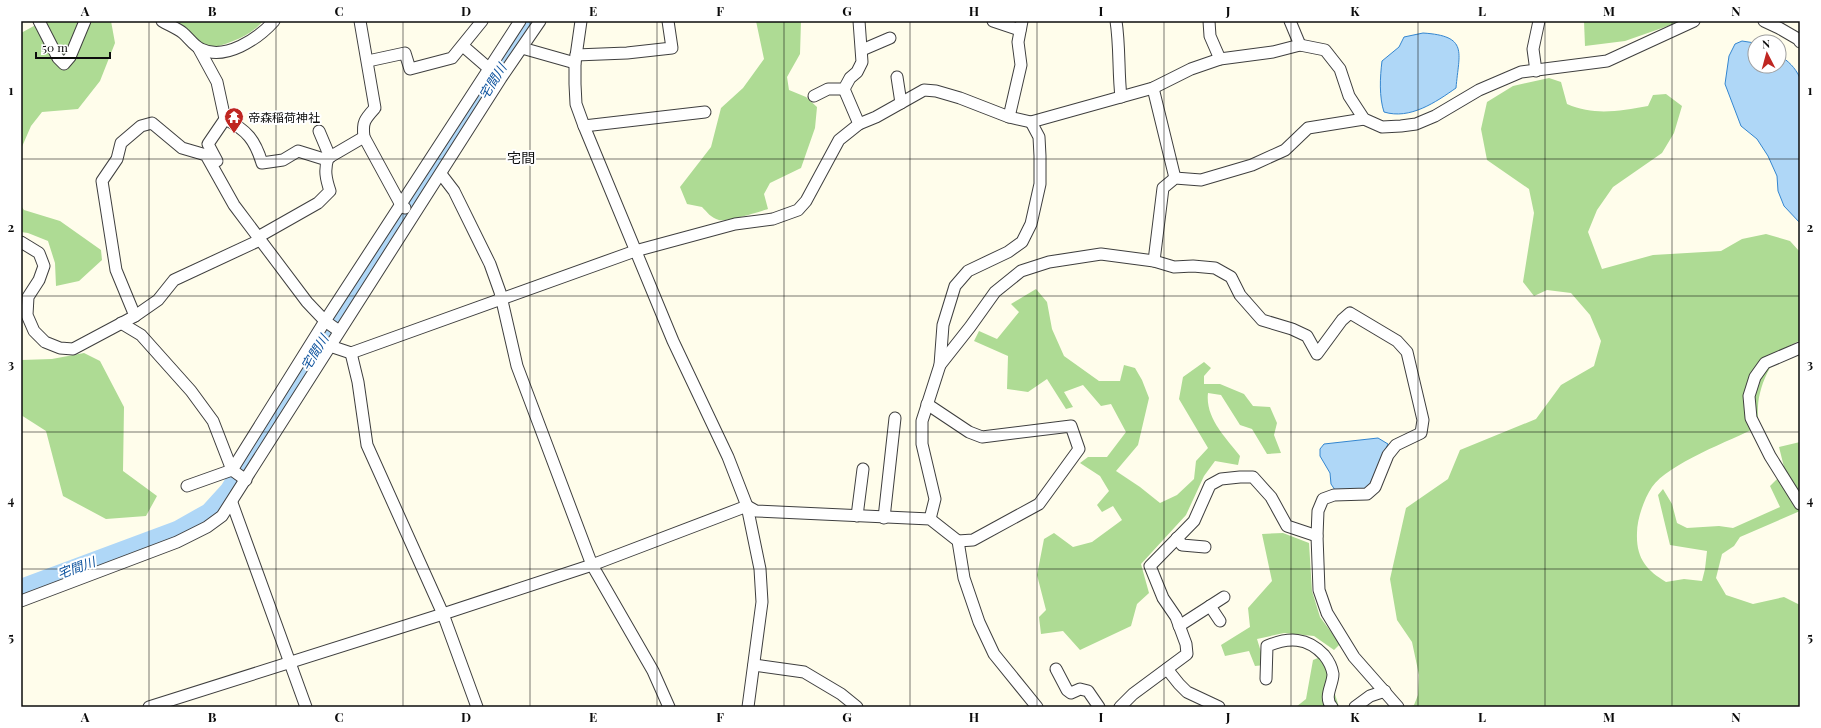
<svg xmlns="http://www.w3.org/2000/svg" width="1821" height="728" font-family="'Playfair Display','Noto Sans JP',serif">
  <rect width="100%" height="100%" fill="#fffdeb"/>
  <g fill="#aedb94">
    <polygon points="43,21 111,21 115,43 100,81 78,109 42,112 31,126 21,149 21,33"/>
    <path d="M176 21H263C250 37 227 44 208 49Z"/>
    <path d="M756 21H801L800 54 787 77 789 90 806 97 817 107 815 128 801 168 770 183 764 194 768 209C759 212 727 222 719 220 711 218 707 212 702 207L687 204 680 187 711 147 721 108 743 88 764 59Z"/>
    <polygon points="1584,21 1682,21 1625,41 1585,46"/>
    <path d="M1549 78 1561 82 1567 104C1595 116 1619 111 1648 106L1653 95 1666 94 1682 106 1674 133 1662 153 1613 187 1597 210 1588 232 1602 269 1653 255 1721 251 1742 239 1766 234 1790 241 1800 252V341C1779 347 1765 372 1760 393 1757 403 1758 416 1758 427 1731 440 1668 464 1652 487 1644 499 1637 519 1637 533 1636 558 1646 570 1666 582L1684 579 1702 581 1705 569 1707 551 1670 545 1658 495 1663 489 1672 504 1677 523 1687 528 1719 526 1733 528 1780 507 1770 486 1785 471 1779 447 1800 442V511L1740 537 1734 546 1722 554 1716 578 1726 595 1753 604 1784 597 1800 605V707H1408L1414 705 1418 695 1419 675 1412 642 1397 620 1390 579 1406 508 1448 479 1460 450 1536 419 1561 385 1594 366 1601 341 1590 315 1571 293 1547 290 1534 296 1523 282 1534 213 1529 189 1487 160 1481 129 1487 102 1513 86Z"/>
    <polygon points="21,206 24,210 60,221 101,250 102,260 79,281 56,286 55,263 48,241 28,233 21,232"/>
    <path d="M1036 289 1047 302 1052 329 1064 356 1099 381H1120L1124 365 1135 368 1142 380 1149 398 1138 445 1116 471 1140 487 1160 503 1177 495 1194 479 1196 461 1208 448 1179 399 1183 377 1204 362 1211 368 1204 376V384H1220L1244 394 1253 406 1270 407 1277 423 1274 435 1281 453 1267 454 1252 429 1240 425 1221 395 1208 393C1205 418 1226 438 1240 456L1238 465 1215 461 1204 476 1186 515 1141 564 1149 593 1137 604 1131 626 1080 650 1063 631 1041 634 1039 617 1046 610 1037 575 1044 539 1054 533 1073 547 1092 542 1122 520 1113 506 1102 512 1097 505 1109 491 1100 476 1080 463 1088 457H1107L1126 432 1111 404 1101 406 1083 385 1064 392 1073 407 1066 409 1047 379 1028 392 1007 389 1008 356 974 341 979 331 997 339 1019 312 1011 304Z"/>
    <polygon points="84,353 100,361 124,407 123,471 157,496 146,516 106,519 63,496 46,431 21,415 21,360 52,359"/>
    <polygon points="1283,533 1309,543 1312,591 1320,617 1340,644 1334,650 1314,636 1284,633 1257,639 1265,665 1255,666 1249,651 1225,656 1221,645 1250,627 1248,608 1272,581 1262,534"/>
    <polygon points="1323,656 1339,707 1296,707 1306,699 1313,660"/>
  </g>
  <g fill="#afd7f7" stroke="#3486d0">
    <path d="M1423 33C1469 36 1459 52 1456 88 1436 102 1410 120 1384 112 1379 97 1380 77 1382 61L1399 47 1404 37Z"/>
    <path d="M1742 41 1755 43V66H1779V55C1788 61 1795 67 1800 78V223L1784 206 1778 191 1777 176 1768 156 1757 139 1741 126 1725 84 1729 56 1735 44Z"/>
    <polygon points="1378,438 1388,444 1369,486 1363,490 1335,490 1331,484 1330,473 1320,456 1320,449 1324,444"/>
  </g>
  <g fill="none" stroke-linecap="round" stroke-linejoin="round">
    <polyline stroke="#afd7f7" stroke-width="18" points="21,588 177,530 209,512 229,490 326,332 448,151 529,21"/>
    <defs>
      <g id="minor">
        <polyline points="39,21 58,58 64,64 70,57 85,21"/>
        <path d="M162 21C168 25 177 28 183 33 189 38 194 46 201 49 225 61 258 39 274 21"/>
        <path d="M360 21 375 108C365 119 362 122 364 137L401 205 405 208"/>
        <polyline points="581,21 575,63 575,84 576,104 584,126 673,341 728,457 747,506 760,569 762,602 748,707"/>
        <polyline points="993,21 1020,30"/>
        <path d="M1116 21C1120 47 1118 71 1121 97"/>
        <polyline points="1209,21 1210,36 1220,59"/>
        <polyline points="1290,21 1300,45"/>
        <polyline points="1764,21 1779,28 1798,39 1800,42"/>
        <polyline points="463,46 493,72"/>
        <polyline points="522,48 575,63"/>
        <polyline points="199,49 217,82 225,119 208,144 217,161"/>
        <polyline points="862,50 890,38"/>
        <polyline points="576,55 627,53 672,48 668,21"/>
        <polyline points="368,61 405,53 410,69 452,58 482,21"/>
        <polyline points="1536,71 1533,49 1539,21"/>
        <polyline points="897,77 901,103"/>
        <polyline points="1153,88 1175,178"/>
        <polyline points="844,89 859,124"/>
        <polyline points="814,96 828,89 844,89 850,78 857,72 862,62 859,21"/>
        <polyline points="1009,117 1021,65 1018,42 1022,21"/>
        <path d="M225 119C247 130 255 140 262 163L283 160 298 151 327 160"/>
        <polyline points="584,126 705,112"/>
        <polyline points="319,131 330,157"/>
        <polyline points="441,174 454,191 490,264 500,292 517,366 592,565 653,671 669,707"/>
        <path d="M258 237 318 203 330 191C326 179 324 170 328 158L364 137"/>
        <polyline points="21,242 39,253 44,266 39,280 28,297 27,315 34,331 45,342 60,348 73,349 135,316 158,300 174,280 260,240"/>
        <polyline points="1154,261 1163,188 1175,178 1201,180 1252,165 1285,150 1308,128 1364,119"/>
        <polyline points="135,316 116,270 102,181 117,159 121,143 141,126 152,123 182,148 206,155 234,205 307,302 325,321 339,331"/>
        <polyline points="121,323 141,335 191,391 213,421 232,470 246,480"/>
        <polyline points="330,346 351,353 635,251 735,224 773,219 798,210 806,201 839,140 859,124 876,117 924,90 936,91 960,98 1009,117 1031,122 1153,88 1191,69 1220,59 1273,52 1300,45 1325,50 1340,69 1349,96 1364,119 1382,127 1401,126 1416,124 1435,116 1479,90 1521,72 1607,61 1694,21"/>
        <polyline points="1800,348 1765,363 1755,377 1749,396 1751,418 1770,456 1800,504"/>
        <polyline points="351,353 358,382 367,445 443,614 477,707"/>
        <polyline points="940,365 970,327 995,292 1021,271 1049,262 1101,254 1154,261 1174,267 1193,266 1215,268 1231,277 1240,295 1262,320 1292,329 1307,336 1317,354 1342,320 1350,313 1397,341 1407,352 1423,420 1421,433 1396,445 1388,455 1375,487 1367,494 1334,495 1323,499 1318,511 1317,536 1319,590 1327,613 1354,657 1398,707"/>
        <polyline points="927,404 969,432 982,437 1071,426 1079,449 1039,504 973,540 958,541"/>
        <polyline points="187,486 232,470 325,321 520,21"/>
        <polyline points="232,503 306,707"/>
        <polyline points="857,516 863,469"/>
        <polyline points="884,518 895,418"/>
        <polyline points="930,519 935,499 922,444 922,421 940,365 943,325 955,286 968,271 1008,252 1022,242 1031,224 1040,184 1040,156 1039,137 1031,122"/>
        <polyline points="1177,538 1182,545 1205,547"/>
        <polyline points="21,601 177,542 207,527 222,516 501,78 540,21"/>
        <polyline points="1210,606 1220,621"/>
        <polyline points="1179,626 1224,597"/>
        <polyline points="754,665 804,672 841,694 857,707"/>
        <polyline points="1056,669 1067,690 1071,693 1080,689 1088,691 1099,707"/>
        <polyline points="1167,669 1179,684 1187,692 1219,707"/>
        <path d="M1266 679 1267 646C1289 637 1307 637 1324 655 1328 660 1332 668 1333 674 1333 685 1323 697 1332 707"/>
        <polyline points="149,707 443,614 592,565 747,506 756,511 930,519 958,541 964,578 979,622 994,654 1037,707"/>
        <polyline points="1120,707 1133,694 1187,654 1186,644 1176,617 1163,598 1150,566 1194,521 1210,485 1221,479 1240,477 1253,477 1271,497 1287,526 1317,536"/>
        <polyline points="1355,707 1370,696 1385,691"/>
      </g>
    </defs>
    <use href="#minor" stroke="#3f3f3f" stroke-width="13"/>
    <use href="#minor" stroke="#fff" stroke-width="11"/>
  </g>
  <path fill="none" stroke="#0c0c0c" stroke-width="1" stroke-opacity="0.55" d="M149 21V707M276 21V707M403 21V707M530 21V707M657 21V707M784 21V707M910 21V707M1037 21V707M1164 21V707M1291 21V707M1418 21V707M1545 21V707M1672 21V707M21 159H1800M21 296H1800M21 432H1800M21 569H1800"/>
  <defs>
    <symbol id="temple-pin" viewBox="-11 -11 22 30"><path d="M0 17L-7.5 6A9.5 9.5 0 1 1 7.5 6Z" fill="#bf2621" stroke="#fff"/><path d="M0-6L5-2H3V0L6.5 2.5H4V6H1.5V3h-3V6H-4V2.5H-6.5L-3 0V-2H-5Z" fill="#fff"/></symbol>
  </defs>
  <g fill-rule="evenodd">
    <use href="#temple-pin" x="223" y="106" width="22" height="30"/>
  </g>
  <g text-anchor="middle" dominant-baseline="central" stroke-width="4" stroke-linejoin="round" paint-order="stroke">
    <g font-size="12" fill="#0c0c0c" stroke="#fff" text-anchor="start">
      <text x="248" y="117">帝森稲荷神社</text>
    </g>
    <g font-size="13" font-style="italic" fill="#1357a0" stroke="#fff">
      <text transform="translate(492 81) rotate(-58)">宅間川</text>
      <text transform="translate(314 352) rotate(-58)">宅間川</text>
      <text transform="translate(76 567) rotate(-20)">宅間川</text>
    </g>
    <g font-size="14" fill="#0c0c0c" stroke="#fff">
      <text x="521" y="157">宅間</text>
    </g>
  </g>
  <rect width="1821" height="728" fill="none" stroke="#ffffff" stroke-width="44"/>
  <g transform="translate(1767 54) rotate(354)"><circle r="19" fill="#ffffff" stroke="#9e9e9e"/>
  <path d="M0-3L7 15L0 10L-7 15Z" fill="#bf2621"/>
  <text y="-6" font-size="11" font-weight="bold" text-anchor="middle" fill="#0c0c0c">N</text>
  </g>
  <path d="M36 52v6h74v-6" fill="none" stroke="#0c0c0c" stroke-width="2"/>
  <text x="42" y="52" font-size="12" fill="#0c0c0c" stroke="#ffffff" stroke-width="3" paint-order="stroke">50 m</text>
  <rect x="22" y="22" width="1777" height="684" fill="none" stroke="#0c0c0c" stroke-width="1.5"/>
  <g font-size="13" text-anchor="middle" font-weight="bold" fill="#0c0c0c">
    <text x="85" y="16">A</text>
    <text x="212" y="16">B</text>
    <text x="339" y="16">C</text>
    <text x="466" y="16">D</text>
    <text x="593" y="16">E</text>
    <text x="720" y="16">F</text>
    <text x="847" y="16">G</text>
    <text x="974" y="16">H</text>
    <text x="1101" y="16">I</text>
    <text x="1228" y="16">J</text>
    <text x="1355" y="16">K</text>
    <text x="1482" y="16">L</text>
    <text x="1609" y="16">M</text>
    <text x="1736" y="16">N</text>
    <text x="11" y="95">1</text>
    <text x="1810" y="95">1</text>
    <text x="11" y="232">2</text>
    <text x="1810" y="232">2</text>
    <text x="11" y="369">3</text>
    <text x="1810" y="369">3</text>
    <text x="11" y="505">4</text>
    <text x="1810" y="505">4</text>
    <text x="11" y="642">5</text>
    <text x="1810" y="642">5</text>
    <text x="85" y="722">A</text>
    <text x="212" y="722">B</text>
    <text x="339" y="722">C</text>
    <text x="466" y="722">D</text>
    <text x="593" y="722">E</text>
    <text x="720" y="722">F</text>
    <text x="847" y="722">G</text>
    <text x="974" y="722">H</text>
    <text x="1101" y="722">I</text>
    <text x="1228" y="722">J</text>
    <text x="1355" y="722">K</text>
    <text x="1482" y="722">L</text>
    <text x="1609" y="722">M</text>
    <text x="1736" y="722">N</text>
  </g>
</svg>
